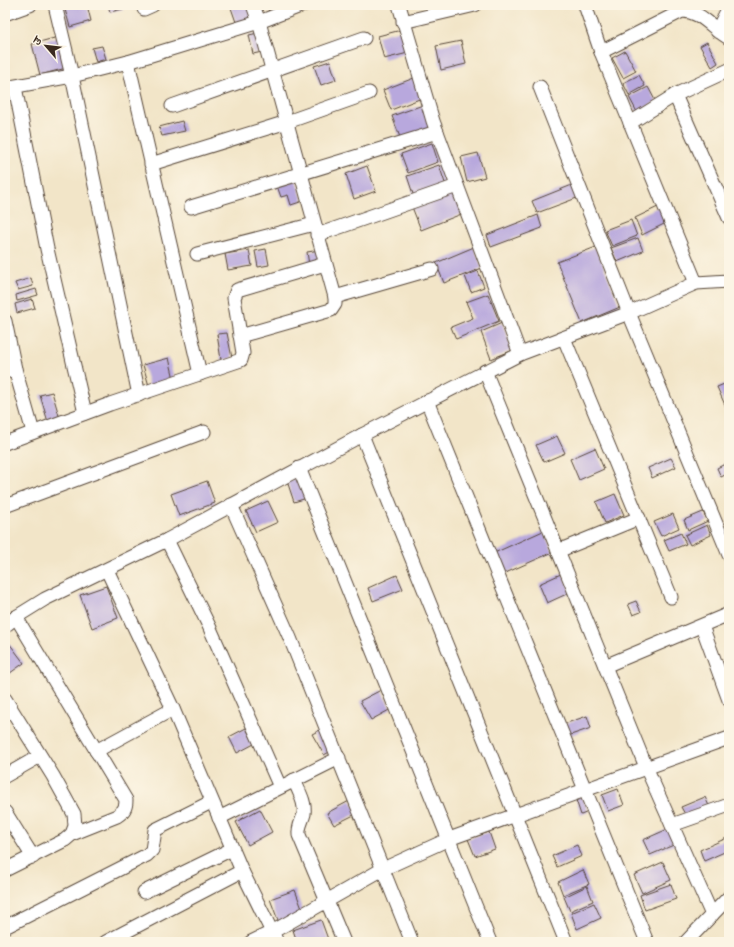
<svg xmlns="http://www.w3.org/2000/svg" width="734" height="947" font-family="Kalam,'Playpen Sans Deva',sans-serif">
  <rect width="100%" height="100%" fill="#fcf5e5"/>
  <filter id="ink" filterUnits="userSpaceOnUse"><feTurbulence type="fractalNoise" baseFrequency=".025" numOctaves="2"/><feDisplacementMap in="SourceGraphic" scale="8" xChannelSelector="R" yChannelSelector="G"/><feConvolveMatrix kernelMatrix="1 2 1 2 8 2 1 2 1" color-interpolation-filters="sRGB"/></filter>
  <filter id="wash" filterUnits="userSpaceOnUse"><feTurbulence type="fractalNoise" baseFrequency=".012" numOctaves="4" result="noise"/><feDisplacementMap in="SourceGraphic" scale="16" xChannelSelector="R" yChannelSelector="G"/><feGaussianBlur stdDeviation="0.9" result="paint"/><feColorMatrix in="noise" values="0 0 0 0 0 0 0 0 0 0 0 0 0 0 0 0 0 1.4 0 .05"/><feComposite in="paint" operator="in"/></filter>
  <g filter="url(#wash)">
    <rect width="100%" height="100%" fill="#f2e5c8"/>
    <g id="blocks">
      <g fill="#b8a8dd">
        <polygon points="68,5 87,5 91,21 70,27 64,6"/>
        <polygon points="108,5 122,5 123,9 110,12"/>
        <polygon points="230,5 249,5 253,20 237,25"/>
        <polygon points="267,5 288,5 269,12"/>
        <polygon points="401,30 408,53 384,59 378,36"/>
        <polygon points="258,33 262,52 253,54 249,35"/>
        <polygon points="58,37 66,68 40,75 32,44"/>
        <polygon points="461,41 466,64 441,70 436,46"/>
        <polygon points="707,42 718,63 712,67 700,46"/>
        <polygon points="102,46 106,59 96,62 92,48"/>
        <polygon points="625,51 636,71 623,78 612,58"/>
        <polygon points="330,61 336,80 321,85 314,66"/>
        <polygon points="639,75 645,86 629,95 623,83"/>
        <polygon points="414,78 422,98 391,110 383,90"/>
        <polygon points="648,87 656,102 637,112 629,97"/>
        <polygon points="423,105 431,129 401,140 392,116"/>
        <polygon points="182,121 185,131 162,136 159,127"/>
        <polygon points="432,143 438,162 408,173 401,154"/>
        <polygon points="478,153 485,177 467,182 461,157"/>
        <polygon points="439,165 446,186 414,197 407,176"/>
        <polygon points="367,166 376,191 354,199 346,174"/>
        <polygon points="296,180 303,201 291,205 288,195 281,197 277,186"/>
        <polygon points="577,183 582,196 537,213 532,201"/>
        <polygon points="455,190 464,213 421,230 412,207"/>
        <polygon points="662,205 670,221 642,235 635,218"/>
        <polygon points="538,215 542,228 491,247 487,235"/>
        <polygon points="631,220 637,236 612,246 605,230"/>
        <polygon points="638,238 643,251 617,262 611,248"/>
        <polygon points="474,247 482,268 444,283 436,263"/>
        <polygon points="596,247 620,307 582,323 557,262"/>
        <polygon points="266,249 269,265 258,267 255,251"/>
        <polygon points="249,250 252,266 228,270 225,254"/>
        <polygon points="320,250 322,263 309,265 307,252"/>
        <polygon points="478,271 484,287 471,292 465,276"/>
        <polygon points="31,278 33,286 18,290 15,283"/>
        <polygon points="36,289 38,295 17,301 16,295"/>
        <polygon points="488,294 499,321 456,339 451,327 473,318 466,302"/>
        <polygon points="32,299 35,308 17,313 15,304"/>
        <polygon points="502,323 513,350 491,359 481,332"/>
        <polygon points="227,333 232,358 221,360 217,334"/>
        <polygon points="169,358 174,379 149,386 143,365"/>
        <polygon points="729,382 729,414 717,387"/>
        <polygon points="52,392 60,419 48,422 40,395"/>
        <polygon points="557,436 565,453 544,462 536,445"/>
        <polygon points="595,448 604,469 579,480 570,459"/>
        <polygon points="671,458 676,467 652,478 648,468"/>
        <polygon points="729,462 729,473 721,477 717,468"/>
        <polygon points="300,477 307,498 294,502 287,481"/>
        <polygon points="207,481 215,503 179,516 171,494"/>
        <polygon points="615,494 624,515 605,523 596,502"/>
        <polygon points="268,501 278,522 256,532 246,511"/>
        <polygon points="703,512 708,521 688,530 684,520"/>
        <polygon points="673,514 679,528 661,536 654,522"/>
        <polygon points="707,525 711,535 690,545 685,535"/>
        <polygon points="543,531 553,552 501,575 492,554"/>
        <polygon points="681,533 686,544 669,551 664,540"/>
        <polygon points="563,573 571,592 547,603 539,584"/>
        <polygon points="397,575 403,589 373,601 368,588"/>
        <polygon points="106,586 118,618 92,628 80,595"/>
        <polygon points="636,601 641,612 633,615 628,604"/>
        <polygon points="9,643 24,663 6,676 5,646"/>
        <polygon points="381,690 391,709 371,720 360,701"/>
        <polygon points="587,716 591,728 565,737 561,725"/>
        <polygon points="246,728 254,744 237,753 229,737"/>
        <polygon points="322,729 333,750 324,755 312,734"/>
        <polygon points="618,789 624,805 608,811 602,795"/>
        <polygon points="582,795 588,812 581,815 575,797"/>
        <polygon points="705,797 709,806 686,816 681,807"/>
        <polygon points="351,800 358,813 334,825 327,813"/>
        <polygon points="260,809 272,832 248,845 236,822"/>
        <polygon points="670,828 676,844 650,855 643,840"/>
        <polygon points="489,832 495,849 475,856 468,839"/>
        <polygon points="729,837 729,850 704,861 700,850"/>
        <polygon points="577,845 582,856 557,867 552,856"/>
        <polygon points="663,862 671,880 642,893 634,875"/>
        <polygon points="583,870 589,884 563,895 558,882"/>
        <polygon points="671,884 676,899 645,910 640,895"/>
        <polygon points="587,886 593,901 570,911 564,897"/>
        <polygon points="295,890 304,914 279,923 270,899"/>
        <polygon points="594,903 601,918 577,929 571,913"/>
        <polygon points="321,920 329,942 297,942 293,930"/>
      </g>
    </g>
  </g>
  <g filter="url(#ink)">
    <use href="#blocks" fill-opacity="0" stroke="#564638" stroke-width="1"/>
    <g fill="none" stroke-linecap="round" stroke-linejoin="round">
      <defs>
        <g id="street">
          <polyline points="253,5 259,22 303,5"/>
          <polyline points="399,5 433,121 520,354"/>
          <polyline points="585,5 601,52 696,283"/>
          <polyline points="144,9 153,5"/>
          <polyline points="5,14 30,5"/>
          <polyline points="403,22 475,5"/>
          <polyline points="717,31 729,7"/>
          <path d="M601 52 682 11C702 11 712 29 729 38"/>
          <polyline points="128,62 200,374"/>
          <polyline points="15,87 47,249 85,413"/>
          <polyline points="540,87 629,313 729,555"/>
          <polyline points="5,88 72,76 55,5"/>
          <polyline points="675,95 729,218"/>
          <polyline points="172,106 364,38"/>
          <polyline points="630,123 675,95 729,70"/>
          <polyline points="151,164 287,122 369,93"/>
          <polyline points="191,207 437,132"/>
          <polyline points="317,235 457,186"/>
          <polyline points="197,254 314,224"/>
          <polyline points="5,321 15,369"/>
          <polyline points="240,336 331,310 335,304 335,297"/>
          <polyline points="564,338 671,597"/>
          <polyline points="485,371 646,767 712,915"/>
          <polyline points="5,372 15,369 33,432"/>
          <polyline points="139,395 72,76 128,62 259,22 335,297 432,269"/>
          <polyline points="427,401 647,942"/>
          <polyline points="362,435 566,942"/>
          <polyline points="5,443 110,404 241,360 243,353 234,298 237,290 325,264"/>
          <polyline points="299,468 490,942"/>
          <polyline points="231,505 290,638 412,942"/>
          <polyline points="5,506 204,432"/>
          <polyline points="167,540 209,626 280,787"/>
          <polyline points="558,551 639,518"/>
          <polyline points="107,570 173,709 242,871 272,932 383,869 449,839 729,738"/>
          <path d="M16 617 126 800C126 808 124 811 117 816L72 834"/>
          <polyline points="5,626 16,617 45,599 167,540 362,435 520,354 629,313 696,283 729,281"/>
          <polyline points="702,626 729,700"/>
          <polyline points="605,666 729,614"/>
          <polyline points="5,699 53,776 74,814 75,826 72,834 65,840 5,870"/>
          <polyline points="96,751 173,709"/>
          <polyline points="5,776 40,756"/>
          <path d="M294 780C298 790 306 802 304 814 302 822 298 826 299 835L344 942"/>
          <polyline points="5,812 33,857"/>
          <polyline points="219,818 339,758"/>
          <polyline points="672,825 729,805"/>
          <polyline points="144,892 232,849"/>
          <polyline points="5,927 147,855 152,850 155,830 211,802"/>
          <polyline points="106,942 242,871"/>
          <polyline points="251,942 272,932 277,942"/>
          <polyline points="686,942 729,897"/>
        </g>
      </defs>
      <use href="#street" stroke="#564638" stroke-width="15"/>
      <use href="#street" stroke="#fff" stroke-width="13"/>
    </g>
  </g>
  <rect width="734" height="947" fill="none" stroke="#fcf5e5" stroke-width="20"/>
  <g transform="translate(46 46) rotate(298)" stroke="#fcf5e5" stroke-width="3" paint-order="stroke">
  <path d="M0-3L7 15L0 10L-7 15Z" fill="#3b2a1e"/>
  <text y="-6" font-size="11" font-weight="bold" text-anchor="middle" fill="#3b2a1e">उ</text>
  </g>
</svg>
